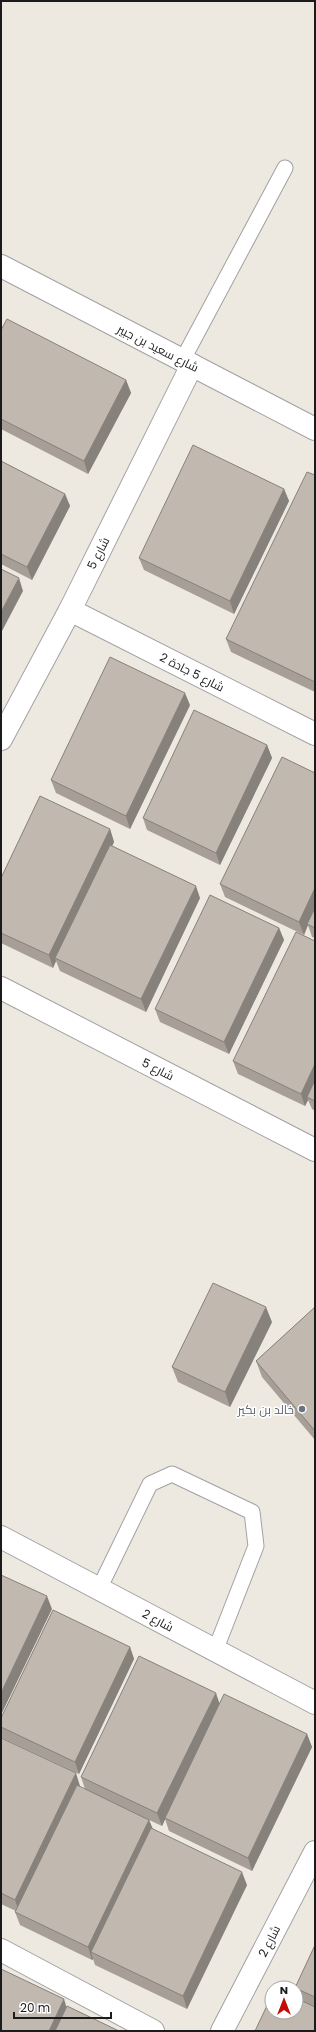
<svg xmlns="http://www.w3.org/2000/svg" width="316" height="2032" font-family="Poppins,Cairo,sans-serif">
  <rect width="100%" height="100%" fill="#ede9e1"/>
  <g fill="none" stroke-linecap="round" stroke-linejoin="round">
    <defs>
      <g id="lane">
        <polyline points="182,361 285,168"/>
        <polyline points="99,1589 150,1484 172,1474 252,1512 256,1546 215,1651"/>
      </g>
      <g id="street">
        <polyline points="1,266 315,429"/>
        <polyline points="70,610 315,734"/>
        <polyline points="1,739 70,610 192,365"/>
        <polyline points="1,988 315,1150"/>
        <polyline points="1,1537 315,1703"/>
        <polyline points="1,1950 153,2031"/>
        <polyline points="222,2031 315,1852"/>
      </g>
    </defs>
    <use href="#lane" stroke="#a2a2a2" stroke-width="17"/>
    <use href="#street" stroke="#a2a2a2" stroke-width="24"/>
    <use href="#lane" stroke="#fff" stroke-width="15"/>
    <use href="#street" stroke="#fff" stroke-width="22"/>
  </g>
  <g fill="#a69e97">
    <polygon points="1,330 126,380 131,393 88,474 1,429"/>
    <polygon points="1,461 65,494 70,506 32,580 1,564"/>
    <polygon points="315,475 315,692 231,652 226,639"/>
    <polygon points="284,489 289,501 234,614 144,570 139,558"/>
    <polygon points="190,705 130,829 56,793 51,780"/>
    <polygon points="267,745 272,758 220,865 147,830 143,818"/>
    <polygon points="315,773 315,938 312,937 308,925 304,935 225,897 220,884"/>
    <polygon points="110,829 114,842 112,846 200,898 146,1012 60,971 56,961 53,968 1,943 1,878"/>
    <polygon points="279,928 284,940 229,1054 160,1022 155,1009"/>
    <polygon points="315,941 315,1111 312,1109 308,1100 305,1106 238,1074 233,1061"/>
    <polygon points="315,1307 315,1440 262,1377 256,1361"/>
    <polygon points="272,1322 230,1407 178,1382 172,1367"/>
    <polygon points="130,1647 134,1659 79,1774 2,1738 1,1734 1,1718"/>
    <polygon points="220,1704 307,1734 312,1747 252,1871 169,1831 165,1819 162,1826 149,1820 153,1829 247,1885 187,2009 95,1965 93,1959 92,1960 20,1925 15,1912 16,1911 1,1904 1,1738 80,1786 80,1787 85,1789 81,1777"/>
    <polygon points="315,1945 315,2031 299,1999 296,1991 296,1988 295,1988"/>
  </g>
  <g fill="#87817b">
    <polygon points="126,380 131,393 88,474 84,461"/>
    <polygon points="284,489 289,501 234,614 230,601"/>
    <polygon points="65,494 70,506 32,580 27,567"/>
    <polygon points="19,578 23,591 1,633 1,612"/>
    <polygon points="185,693 190,705 130,829 126,816"/>
    <polygon points="267,745 272,758 220,865 216,853"/>
    <polygon points="110,829 114,842 57,959 55,958 56,961 53,968 49,955"/>
    <polygon points="196,886 200,898 146,1012 141,999"/>
    <polygon points="315,888 315,911 307,924 308,925 304,935 299,922"/>
    <polygon points="279,928 284,940 229,1054 224,1042"/>
    <polygon points="315,1064 315,1086 307,1097 308,1100 305,1106 301,1094"/>
    <polygon points="266,1307 272,1322 230,1407 225,1392"/>
    <polygon points="47,1596 52,1609 1,1715 1,1693"/>
    <polygon points="130,1647 134,1659 79,1774 75,1762"/>
    <polygon points="216,1693 220,1705 162,1826 157,1813"/>
    <polygon points="307,1734 312,1747 252,1871 248,1858"/>
    <polygon points="76,1773 80,1786 19,1912 15,1900"/>
    <polygon points="149,1820 154,1832 91,1952 93,1959 92,1960 88,1947"/>
    <polygon points="242,1872 247,1885 187,2009 183,1996"/>
    <polygon points="64,1999 68,2012 59,2031 49,2031"/>
  </g>
  <g fill="#c1b8b0" stroke="#87817b">
    <polygon points="7,319 126,380 84,461 1,419 1,330"/>
    <polygon points="193,445 284,489 230,601 139,558"/>
    <polygon points="1,461 65,494 27,567 1,554"/>
    <polygon points="307,472 315,475 315,682 226,639"/>
    <polygon points="1,569 19,578 1,612"/>
    <polygon points="110,657 185,693 126,816 51,780"/>
    <polygon points="194,710 267,745 216,853 143,818"/>
    <polygon points="282,757 315,773 315,888 299,922 220,884"/>
    <polygon points="40,796 110,829 49,955 1,933 1,878"/>
    <polygon points="110,845 196,886 141,999 55,958"/>
    <polygon points="210,895 279,928 224,1042 155,1009"/>
    <polygon points="315,908 315,928 307,924"/>
    <polygon points="296,932 315,941 315,1064 301,1094 233,1061"/>
    <polygon points="315,1080 315,1101 307,1097"/>
    <polygon points="213,1283 266,1307 225,1392 172,1367"/>
    <polygon points="315,1307 315,1431 256,1361"/>
    <polygon points="1,1575 47,1596 1,1693"/>
    <polygon points="53,1610 130,1647 75,1762 1,1727 1,1718"/>
    <polygon points="139,1656 216,1693 157,1813 81,1777"/>
    <polygon points="224,1694 307,1734 248,1858 165,1818"/>
    <polygon points="1,1738 76,1773 15,1900 1,1893"/>
    <polygon points="77,1785 149,1820 88,1947 15,1912"/>
    <polygon points="151,1828 242,1872 183,1996 91,1952"/>
    <polygon points="315,1945 315,1997 295,1988"/>
    <polygon points="1,1969 64,1999 49,2031 1,2031"/>
    <polygon points="272,1995 272,2012 296,2012 296,1998 315,2007 315,2031 255,2031"/>
    <polygon points="67,2006 119,2031 55,2031"/>
  </g>
  <circle fill="#6b7280" stroke="#fff" stroke-width="1.5" cx="302" cy="1409" r="4"/>
  <g text-anchor="middle" dominant-baseline="central" stroke-width="3" stroke-linejoin="round" paint-order="stroke">
    <g font-size="12" fill="#1b1b1b" stroke="#fff">
      <text transform="translate(158 348) rotate(27)">شارع سعيد بن جبير</text>
      <text transform="translate(98 553) rotate(-63)">شارع 5</text>
      <text transform="translate(192 672) rotate(27)">شارع 5 جادة 2</text>
      <text transform="translate(158 1069) rotate(27)">شارع 5</text>
      <text transform="translate(158 1620) rotate(28)">شارع 2</text>
      <text transform="translate(269 1941) rotate(-63)">شارع 2</text>
    </g>
    <g font-size="12" fill="#5b616d" stroke="#fff" text-anchor="end">
      <text x="294" y="1409">خالد بن بكير</text>
    </g>
  </g>
  <rect width="316" height="2032" fill="none" stroke="#1b1b1b" stroke-width="4"/>
  <g transform="translate(284 2000)"><circle r="19" fill="#ffffff" stroke="#a4a4a4"/>
  <path d="M0-3L7 15L0 10L-7 15Z" fill="#c40e03"/>
  <text y="-6" font-size="11" font-weight="bold" text-anchor="middle" fill="#1b1b1b">N</text>
  </g>
  <path d="M14 2012v6h97v-6" fill="none" stroke="#1b1b1b" stroke-width="2"/>
  <text x="20" y="2012" font-size="12" fill="#1b1b1b" stroke="#ffffff" stroke-width="3" paint-order="stroke">20 m</text>
</svg>
